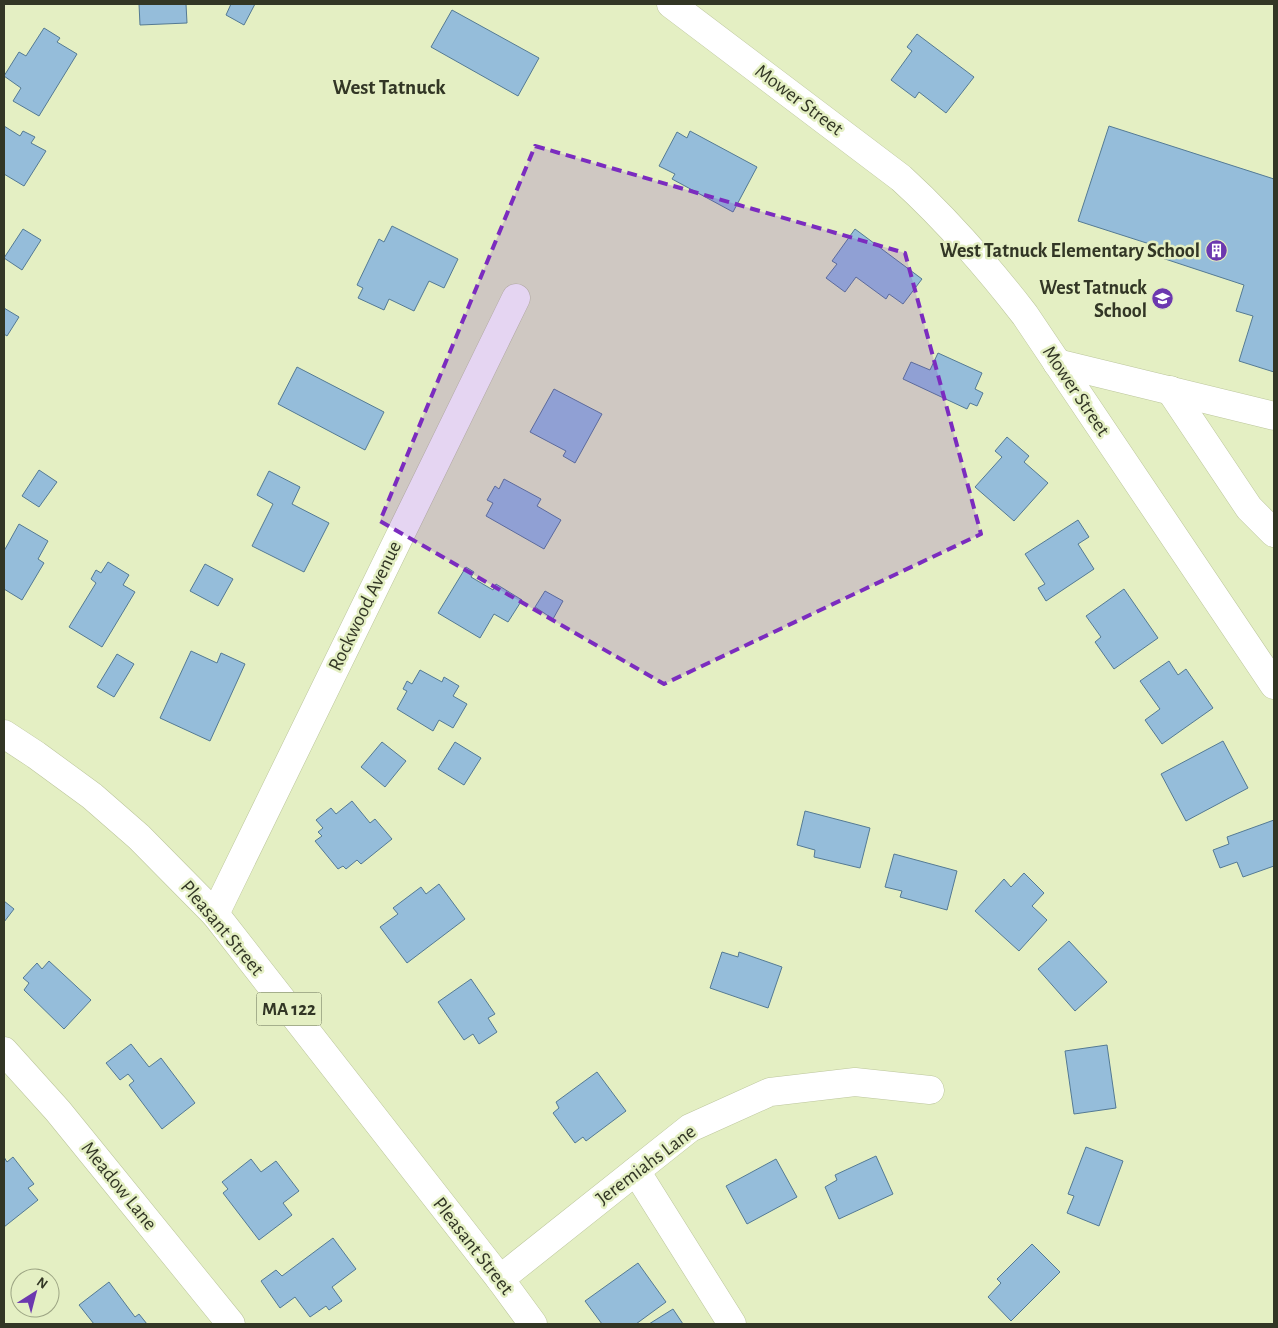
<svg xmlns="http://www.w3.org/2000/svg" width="1278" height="1328" font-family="'Alegreya Sans',sans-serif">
  <rect width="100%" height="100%" fill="#e4efc3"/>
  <g fill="#95bdda" stroke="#547a94">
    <polygon points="139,4 186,4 187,23 140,25"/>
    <polygon points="231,4 255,4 244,25 226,15"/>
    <polygon points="452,10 539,58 518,96 431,47"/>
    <polygon points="44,28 60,38 57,42 77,54 39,116 13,101 21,88 4,76 19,52 26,56"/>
    <polygon points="917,34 974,77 946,113 919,92 915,98 891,80 912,51 907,47"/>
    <polygon points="4,126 20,136 23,131 35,137 31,143 46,151 24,186 4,174"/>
    <polygon points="1109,126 1274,179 1274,372 1239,361 1253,316 1236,311 1244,285 1156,256 1159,247 1078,221"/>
    <polygon points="690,131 757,167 733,212 672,179 675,174 659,166 677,132 687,138"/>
    <polygon points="392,226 458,259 444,288 429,281 414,311 389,299 384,310 358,298 363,288 357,285 379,239 384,242"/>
    <polygon points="23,229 41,240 22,270 4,258"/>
    <polygon points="855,229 922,279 903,304 889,294 886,299 856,277 845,292 826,278 837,264 832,261"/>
    <polygon points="4,308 19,317 7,336 4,334"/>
    <polygon points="938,353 982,373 975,389 983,393 977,406 970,403 967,409 903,379 911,362 930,370"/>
    <polygon points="297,367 384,412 365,450 278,404"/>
    <polygon points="554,389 602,414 575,463 563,456 566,451 530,432"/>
    <polygon points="1007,437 1029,456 1024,462 1048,483 1014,521 975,487 1002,457 995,451"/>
    <polygon points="39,470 57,482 39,507 22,496"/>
    <polygon points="269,471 300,487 292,504 329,523 304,572 252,546 273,504 257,495"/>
    <polygon points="504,479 541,499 537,506 561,520 544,549 486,516 493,503 487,500 495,486 499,489"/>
    <polygon points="1078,520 1089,537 1078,544 1094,569 1046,601 1038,588 1045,584 1025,554"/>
    <polygon points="19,524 48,541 38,559 44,563 22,600 4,589 4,551"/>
    <polygon points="108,562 129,575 123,585 135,592 102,647 69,627 96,583 91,579 96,570 101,573"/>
    <polygon points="205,564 233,579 218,606 190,591"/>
    <polygon points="466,567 474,572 471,577 493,590 496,584 522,600 508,622 494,614 480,638 438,613"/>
    <polygon points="1124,589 1158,638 1114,669 1095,642 1101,637 1086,616"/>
    <polygon points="545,591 563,601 553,619 535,607"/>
    <polygon points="191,651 217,663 221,653 245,664 210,741 160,718"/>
    <polygon points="117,654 134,664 114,697 97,687"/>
    <polygon points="1169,661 1178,675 1186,669 1213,708 1162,744 1145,720 1160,709 1140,681"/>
    <polygon points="420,670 442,682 444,677 459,686 453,696 467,704 453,728 439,720 433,731 397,709 407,691 403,689 407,681 412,684"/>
    <polygon points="1223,741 1248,788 1186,821 1161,774"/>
    <polygon points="382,742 406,761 385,787 361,767"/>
    <polygon points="455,742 481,758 464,785 438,769"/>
    <polygon points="352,801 370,823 375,819 392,839 361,864 357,860 346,869 343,866 338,869 315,841 322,836 318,832 323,828 316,820 331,808 336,814"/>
    <polygon points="805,811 870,828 860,868 814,857 815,850 797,845"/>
    <polygon points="1274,820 1274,866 1243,877 1237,862 1220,868 1213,850 1229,844 1227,837"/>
    <polygon points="894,854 957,871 947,910 900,897 902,891 885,887"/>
    <polygon points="1024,873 1044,893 1032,906 1047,920 1019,951 975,911 1004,879 1011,887"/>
    <polygon points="439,884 465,919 407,963 380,927 398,914 393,908 421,887 426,894"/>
    <polygon points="4,901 14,909 4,922"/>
    <polygon points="1069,941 1107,982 1075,1011 1038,969"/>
    <polygon points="722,952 738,957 739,952 782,967 768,1008 710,988"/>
    <polygon points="49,961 91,1000 64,1029 24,990 29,983 23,978 37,963 42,969"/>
    <polygon points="471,979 495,1014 488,1018 497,1032 479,1044 473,1034 464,1040 438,1002"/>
    <polygon points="131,1044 149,1067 161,1058 195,1103 162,1129 129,1085 134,1081 128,1074 120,1080 106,1063"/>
    <polygon points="1107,1045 1116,1108 1074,1114 1065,1051"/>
    <polygon points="597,1072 626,1111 586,1141 583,1137 575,1143 553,1113 559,1108 556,1102"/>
    <polygon points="1086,1147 1123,1161 1099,1226 1067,1213 1074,1196 1068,1194"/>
    <polygon points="876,1156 893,1194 839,1219 825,1187 837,1180 835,1175"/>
    <polygon points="4,1157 7,1162 13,1157 34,1184 28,1188 38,1200 4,1227"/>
    <polygon points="251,1159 261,1172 276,1161 299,1191 283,1203 292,1215 259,1240 223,1193 228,1189 222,1182"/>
    <polygon points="776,1159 797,1197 747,1224 726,1186"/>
    <polygon points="333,1238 356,1269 332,1287 342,1301 329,1310 326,1306 310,1317 295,1297 280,1308 261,1281 276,1270 282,1276"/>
    <polygon points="1032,1244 1060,1272 1011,1321 988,1297 1001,1283 997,1279"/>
    <polygon points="638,1263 666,1302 636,1324 602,1324 585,1301"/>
    <polygon points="109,1282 135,1317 139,1314 147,1324 94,1324 79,1305"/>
    <polygon points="673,1309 683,1324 649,1324"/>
  </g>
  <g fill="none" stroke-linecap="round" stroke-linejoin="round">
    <defs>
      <g id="minor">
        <path d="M671 4 901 178C947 220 987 266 1025 315L1274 685"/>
        <polyline points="1057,363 1274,416"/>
        <polyline points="1170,390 1249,508 1274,533"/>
        <polyline points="215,914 516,298"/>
        <polyline points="4,1051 58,1111 231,1324"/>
        <polyline points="636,1171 732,1324"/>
        <polyline points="500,1279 690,1128 770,1092 855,1082 930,1090"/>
      </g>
      <polyline id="major" points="4,734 36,755 92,796 139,837 215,914 500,1279 533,1324"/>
    </defs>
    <use href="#minor" stroke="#bcc69c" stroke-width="29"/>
    <use href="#major" stroke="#bcc69c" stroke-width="29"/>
    <use href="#minor" stroke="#fff" stroke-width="28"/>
    <use href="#major" stroke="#fff" stroke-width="28"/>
  </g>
  <path fill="#7b2cbf" fill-opacity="0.2" stroke="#7b2cbf" stroke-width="4" stroke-dasharray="10 6" stroke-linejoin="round" d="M535 146 905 253 981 534 664 684 380 521Z"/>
  <defs>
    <symbol id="building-disc" viewBox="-11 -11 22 22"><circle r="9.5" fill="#6c38af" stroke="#e4efc3"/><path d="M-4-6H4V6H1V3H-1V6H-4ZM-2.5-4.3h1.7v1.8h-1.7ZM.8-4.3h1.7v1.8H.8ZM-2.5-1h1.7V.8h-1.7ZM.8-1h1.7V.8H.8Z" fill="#fff"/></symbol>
    <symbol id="school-disc" viewBox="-11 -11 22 22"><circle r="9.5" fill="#6c38af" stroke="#e4efc3"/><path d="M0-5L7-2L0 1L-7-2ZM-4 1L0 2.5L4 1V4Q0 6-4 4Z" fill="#fff"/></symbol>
  </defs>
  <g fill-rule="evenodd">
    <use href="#building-disc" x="1204" y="238" width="25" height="25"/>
    <use href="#school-disc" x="1150" y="286" width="25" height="25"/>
  </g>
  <g text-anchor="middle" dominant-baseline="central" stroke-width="5" stroke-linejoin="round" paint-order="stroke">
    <rect fill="#e4efc3" stroke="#676e54" stroke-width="1" x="256.5" y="992.5" width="65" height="33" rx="4"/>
    <g font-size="19" font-weight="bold" fill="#323625">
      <text x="289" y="1009">MA 122</text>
    </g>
    <g font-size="20" fill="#323625" stroke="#e4efc3">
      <text transform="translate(799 100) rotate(37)">Mower Street</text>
      <text transform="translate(1076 391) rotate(56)">Mower Street</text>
      <text transform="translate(365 606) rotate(-64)">Rockwood Avenue</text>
      <text transform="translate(222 928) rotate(50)">Pleasant Street</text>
      <text transform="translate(646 1165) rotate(-37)">Jeremiahs Lane</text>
      <text transform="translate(119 1186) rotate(51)">Meadow Lane</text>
      <text transform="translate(473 1246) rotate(52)">Pleasant Street</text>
    </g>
    <g font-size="20" font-weight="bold" fill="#323625" stroke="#e4efc3" text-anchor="end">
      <text x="1200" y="251">West Tatnuck Elementary School</text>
      <text x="1147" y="288">West Tatnuck<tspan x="1147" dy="23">School</tspan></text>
    </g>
    <g font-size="21" font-weight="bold" fill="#323625" stroke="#e4efc3">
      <text x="389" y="87">West Tatnuck</text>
    </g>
  </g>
  <rect width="1278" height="1328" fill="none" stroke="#323625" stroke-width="10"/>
  <g transform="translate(35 1293) rotate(36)"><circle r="24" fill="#e4efc3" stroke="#9da584"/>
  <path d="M0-4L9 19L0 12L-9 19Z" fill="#6c38af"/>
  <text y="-8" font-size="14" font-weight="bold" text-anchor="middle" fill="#323625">N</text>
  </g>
</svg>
